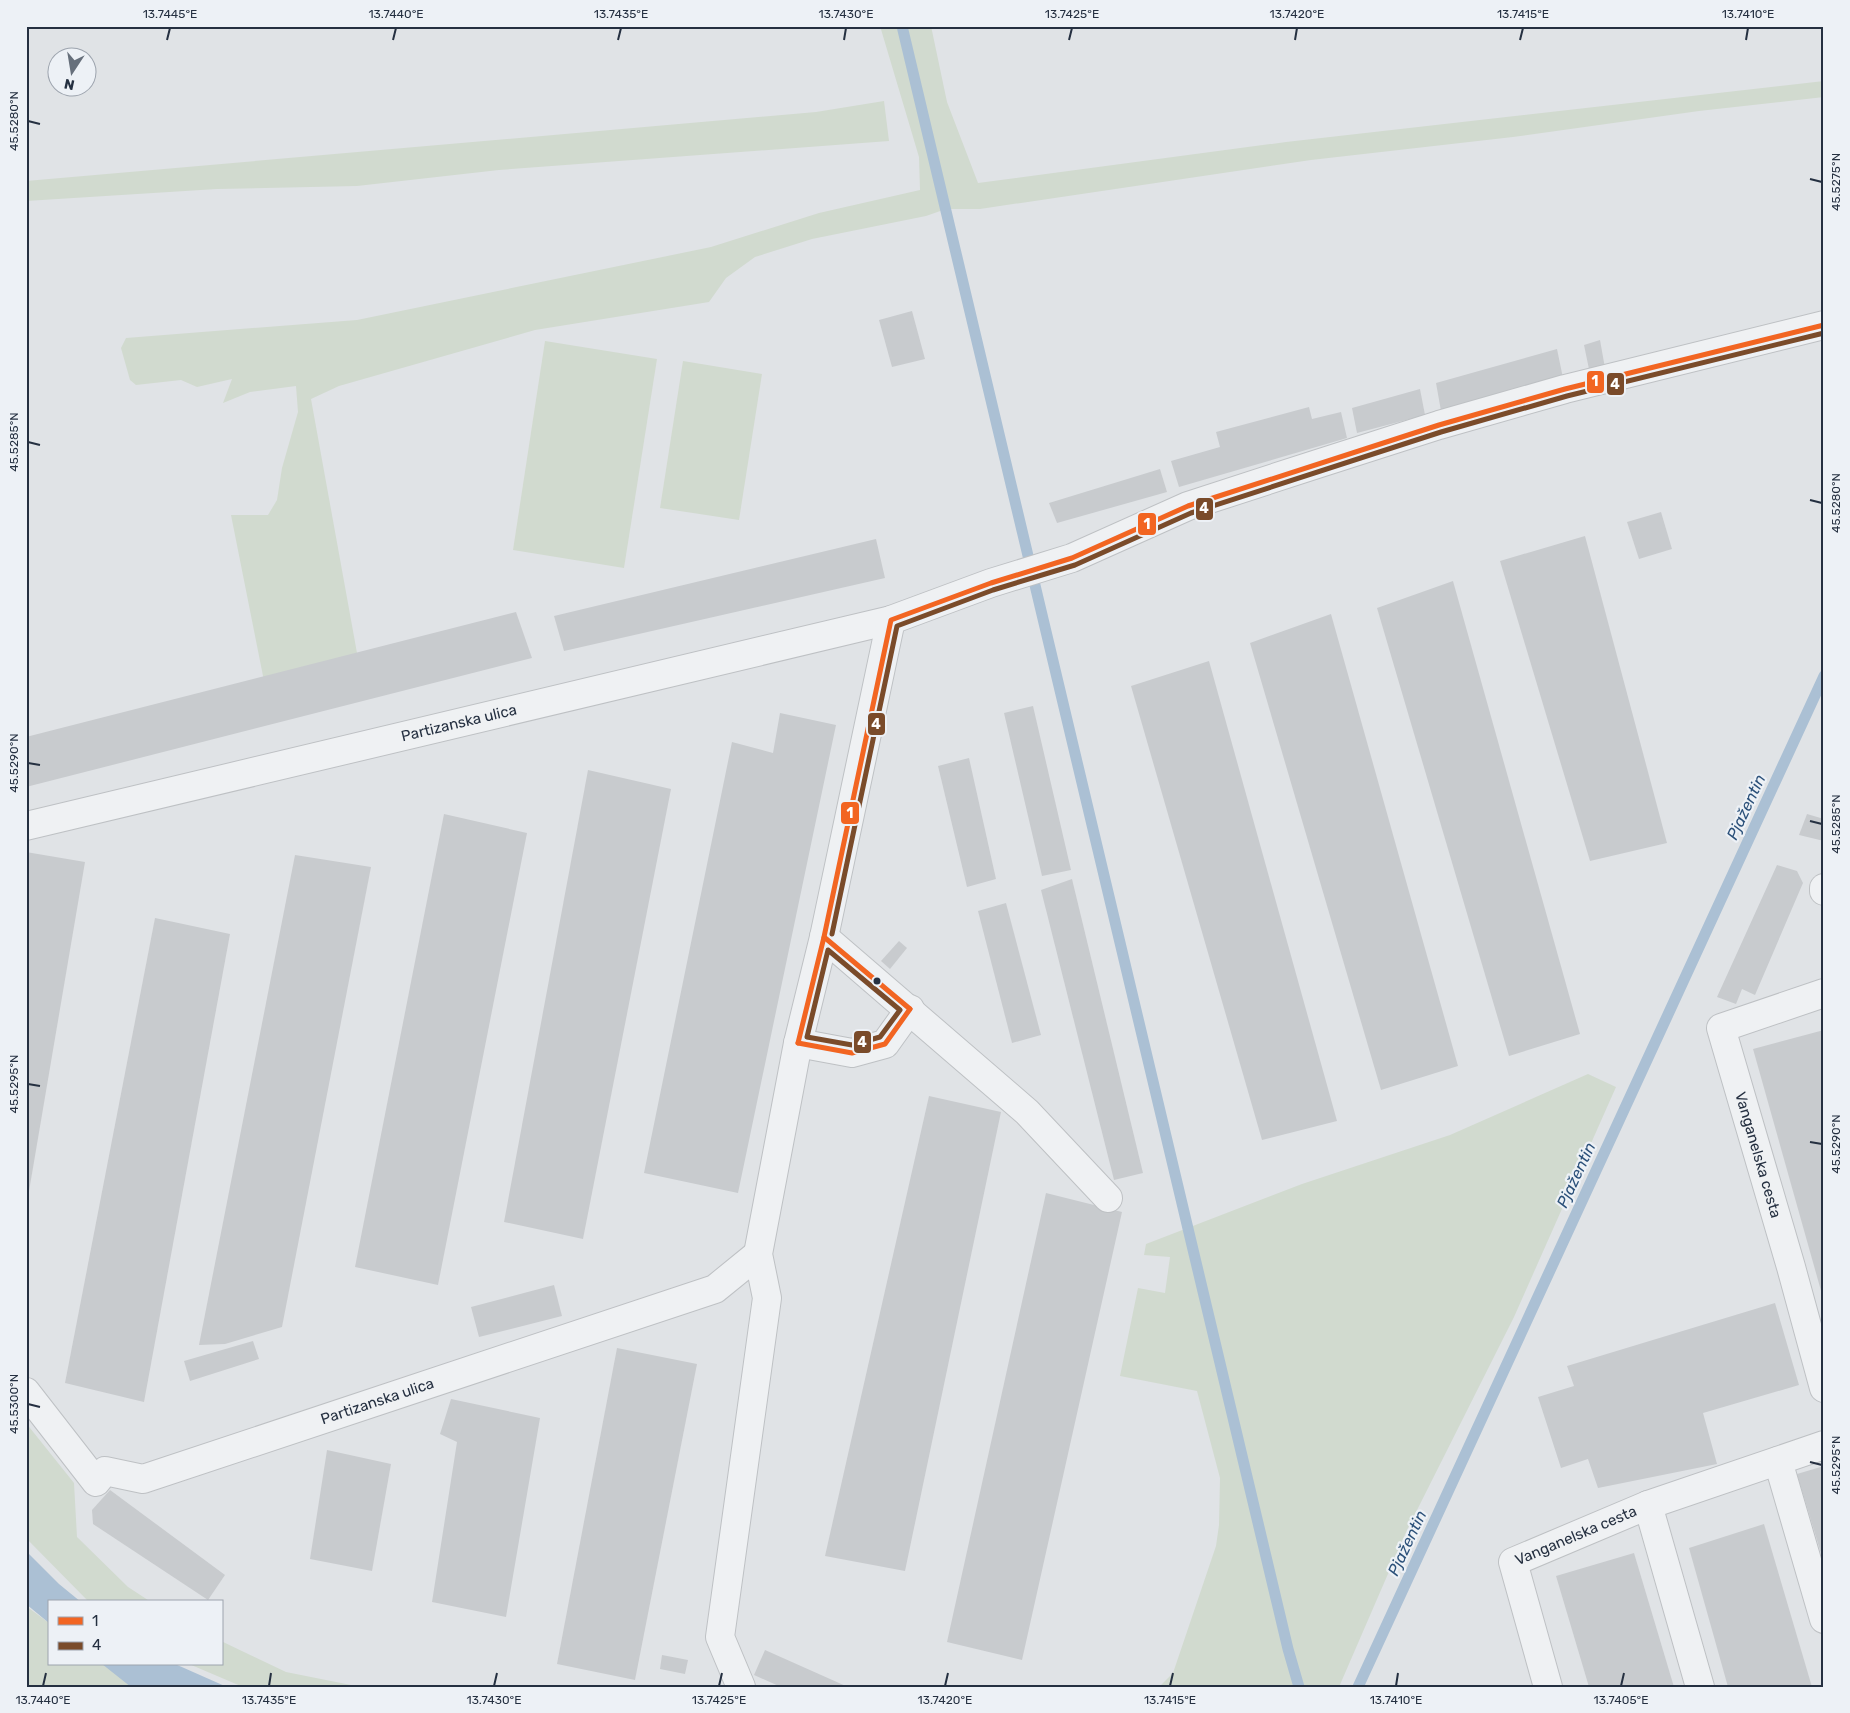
<svg xmlns="http://www.w3.org/2000/svg" width="1850" height="1713" font-family="Rubik,sans-serif">
  <rect width="100%" height="100%" fill="#e0e3e6"/>
  <g fill="#d1dacf">
    <polygon points="880,26 931,26 947,102 978,183 1286,142 1824,81 1824,97 1699,111 1513,137 1311,160 980,209 946,209 926,216 812,239 755,257 726,278 709,302 535,330 339,386 311,399 359,664 265,686 231,515 268,515 277,500 282,468 298,412 296,386 250,392 223,403 232,379 197,387 181,380 136,385 130,380 121,348 126,338 357,320 711,247 819,213 920,190 919,157"/>
    <polygon points="884,101 889,141 499,170 357,186 217,189 26,201 26,181 816,112"/>
    <polygon points="545,341 657,359 624,568 513,550"/>
    <polygon points="683,361 762,374 739,520 660,508"/>
    <polygon points="1588,1074 1616,1087 1514,1317 1407,1530 1339,1687 1159,1687 1173,1673 1216,1546 1219,1525 1220,1478 1197,1391 1120,1376 1138,1288 1165,1293 1170,1257 1144,1255 1146,1244 1302,1184 1450,1135"/>
    <polygon points="26,1423 74,1483 77,1537 128,1587 151,1602 89,1602 26,1538"/>
    <polygon points="26,1606 49,1623 49,1664 103,1664 138,1687 26,1687"/>
    <polygon points="221,1641 286,1672 361,1687 243,1687 189,1664 221,1664"/>
  </g>
  <g fill="#abc0d4">
    <polygon points="26,1551 59,1584 81,1602 49,1602 49,1623 26,1604"/>
    <polygon points="102,1664 175,1664 227,1687 131,1687"/>
  </g>
  <g fill="none" stroke-linecap="round" stroke-linejoin="round">
    <g stroke="#abc0d4" stroke-width="11">
      <polyline points="902,26 1288,1649 1299,1687"/>
      <polyline points="1358,1687 1824,676"/>
    </g>
  </g>
  <g fill="#c8cbce">
    <polygon points="912,311 925,359 892,367 879,320"/>
    <polygon points="1600,340 1605,368 1590,374 1584,345"/>
    <polygon points="1557,349 1563,378 1441,411 1436,383"/>
    <polygon points="1420,389 1425,415 1357,433 1352,408"/>
    <polygon points="1309,407 1312,419 1341,412 1347,438 1179,487 1171,461 1220,447 1216,432"/>
    <polygon points="1160,469 1167,492 1057,523 1049,503"/>
    <polygon points="1661,512 1672,549 1639,559 1627,522"/>
    <polygon points="1585,536 1667,843 1590,861 1500,561"/>
    <polygon points="876,539 885,578 564,651 554,616"/>
    <polygon points="1453,581 1580,1034 1509,1056 1377,608"/>
    <polygon points="516,612 532,658 26,787 26,737"/>
    <polygon points="1331,614 1458,1066 1381,1090 1250,643"/>
    <polygon points="1209,661 1337,1121 1262,1140 1131,686"/>
    <polygon points="1033,706 1071,870 1042,876 1004,713"/>
    <polygon points="780,713 836,725 738,1193 644,1173 732,742 773,753"/>
    <polygon points="969,758 996,879 967,887 938,766"/>
    <polygon points="588,770 671,789 583,1239 504,1222"/>
    <polygon points="444,814 527,833 438,1285 355,1267"/>
    <polygon points="1807,814 1824,819 1824,841 1799,835"/>
    <polygon points="26,852 85,862 27,1203 26,1203"/>
    <polygon points="295,855 371,867 282,1327 225,1344 199,1345"/>
    <polygon points="1777,865 1797,871 1803,883 1755,995 1742,989 1736,1004 1717,997"/>
    <polygon points="1072,879 1143,1173 1114,1180 1041,890"/>
    <polygon points="1006,903 1041,1035 1012,1043 978,911"/>
    <polygon points="155,918 230,934 144,1402 65,1383"/>
    <polygon points="899,941 907,948 890,969 881,961"/>
    <polygon points="1824,1030 1824,1298 1823,1298 1753,1049"/>
    <polygon points="929,1096 1001,1112 905,1571 825,1556"/>
    <polygon points="1046,1193 1122,1212 1022,1660 947,1642"/>
    <polygon points="554,1285 562,1316 479,1337 471,1307"/>
    <polygon points="1775,1303 1799,1385 1703,1413 1717,1464 1598,1488 1588,1459 1561,1468 1538,1397 1574,1386 1567,1366"/>
    <polygon points="253,1341 259,1359 190,1381 184,1361"/>
    <polygon points="617,1348 697,1364 635,1680 557,1664"/>
    <polygon points="451,1399 540,1418 506,1617 432,1602 457,1442 440,1434"/>
    <polygon points="327,1450 391,1464 372,1571 310,1559"/>
    <polygon points="1824,1466 1824,1560 1823,1560 1797,1474"/>
    <polygon points="110,1490 225,1575 208,1600 93,1524 92,1510"/>
    <polygon points="1764,1524 1812,1687 1728,1687 1689,1548"/>
    <polygon points="1634,1553 1674,1687 1589,1687 1556,1576"/>
    <polygon points="765,1650 848,1687 781,1687 754,1675"/>
    <polygon points="662,1655 688,1660 685,1674 660,1669"/>
  </g>
  <g fill="none" stroke-linecap="round" stroke-linejoin="round">
    <defs>
      <g id="minor">
        <path id="s1" d="M26 826 891 620"/>
        <polyline points="1824,888 1824,891"/>
        <polyline points="824,937 1027,1112 1108,1198"/>
        <path id="s2" d="M1824 993 1721 1028 1791 1267 1824 1388"/>
        <polyline points="798,1043 852,1053 885,1044 910,1009"/>
        <path id="s3" d="M26 1392 96 1482 105 1471 143 1479 715 1289 758 1254"/>
        <polyline points="1778,1461 1824,1619"/>
        <polyline points="1648,1505 1700,1687"/>
        <polyline points="741,1687 720,1637 767,1298 758,1254 798,1043 824,937 891,620 991,583 1072,558 1188,506 1311,466 1439,425 1565,389 1824,325"/>
        <path id="s4" d="M1548 1687 1513 1562 1648 1505 1824 1445"/>
      </g>
    </defs>
    <use href="#minor" stroke="#bec1c4" stroke-width="30"/>
    <use href="#minor" stroke="#eff1f3" stroke-width="28"/>
    <defs>
      <g id="bus-1">
        <polyline points="824,937 910,1009"/>
        <polyline points="798,1043 824,937 891,620 991,583 1072,558 1188,506 1439,425 1565,389 1824,325"/>
        <polyline points="798,1043 852,1053 885,1044 910,1009"/>
      </g>
      <g id="bus-2">
        <polyline points="832,934 897,626 993,590 1075,565 1191,513 1441,432 1567,396 1824,333"/>
        <polygon points="828,950 900,1010 880,1037 852,1045 807,1037"/>
      </g>
    </defs>
    <use href="#bus-1" stroke="#edf1f6" stroke-width="9"/>
    <use href="#bus-2" stroke="#edf1f6" stroke-width="9"/>
    <use href="#bus-1" stroke="#f26522" stroke-width="5"/>
    <use href="#bus-2" stroke="#7a4b2a" stroke-width="5"/>
  </g>
  <path fill="none" stroke="#253041" stroke-width="2" d="M167 40 170 28M393 40 396 28M618 40 621 28M844 40 846 28M1069 40 1072 28M1295 40 1297 28M1520 40 1523 28M1746 40 1748 28M28 121 40 124M1810 179 1822 182M28 442 40 445M1810 500 1822 503M28 763 40 765M1810 821 1822 824M28 1084 40 1086M1810 1142 1822 1144M28 1404 40 1407M1810 1462 1822 1465M43 1686 46 1673M269 1686 271 1673M494 1686 497 1673M719 1686 722 1673M945 1686 948 1673M1170 1686 1173 1673M1396 1686 1398 1673M1621 1686 1624 1673"/>
  <circle fill="#253041" stroke="#edf1f6" stroke-width="2" cx="877" cy="981" r="4.5"/>
  <g text-anchor="middle" dominant-baseline="central" stroke-width="4.5" stroke-linejoin="round" paint-order="stroke">
    <g font-size="15" fill="#253041" stroke="#edf1f6">
      <text stroke="none"><textPath href="#s1" startOffset="445">Partizanska ulica</textPath></text>
      <text stroke="none"><textPath href="#s2" startOffset="241">Vanganelska cesta</textPath></text>
      <text stroke="none"><textPath href="#s3" startOffset="414">Partizanska ulica</textPath></text>
      <text stroke="none"><textPath href="#s4" startOffset="198">Vanganelska cesta</textPath></text>
    </g>
    <g font-size="16" font-style="italic" fill="#2b5079" stroke="#edf1f6">
      <text transform="translate(1746 807) rotate(-65)">Pjažentin</text>
      <text transform="translate(1576 1175) rotate(-65)">Pjažentin</text>
      <text transform="translate(1407 1543) rotate(-65)">Pjažentin</text>
    </g>
  </g>
  <g stroke="#edf1f6" stroke-width="2">
    <rect x="1586" y="370" width="19" height="24" rx="5" fill="#f26522"/>
    <rect x="1606" y="372" width="19" height="24" rx="5" fill="#7a4b2a"/>
    <rect x="1195" y="497" width="19" height="24" rx="5" fill="#7a4b2a"/>
    <rect x="1137" y="512" width="20" height="24" rx="5" fill="#f26522"/>
    <rect x="867" y="712" width="19" height="24" rx="5" fill="#7a4b2a"/>
    <rect x="840" y="801" width="20" height="24" rx="5" fill="#f26522"/>
    <rect x="853" y="1030" width="19" height="24" rx="5" fill="#7a4b2a"/>
  </g>
  <g font-size="14" text-anchor="middle" font-weight="bold" fill="#fff">
    <text x="1595" y="386">1</text>
    <text x="1615" y="389">4</text>
    <text x="1204" y="513">4</text>
    <text x="1147" y="529">1</text>
    <text x="876" y="729">4</text>
    <text x="850" y="818">1</text>
    <text x="862" y="1047">4</text>
  </g>
  <rect width="1850" height="1713" fill="none" stroke="#edf1f6" stroke-width="55"/>
  <rect x="48" y="1600" width="175" height="65" fill="#edf1f6" stroke="#9da4ae"/>
  <rect x="58" y="1617" width="25" height="8" fill="#f26522" stroke="#9da4ae"/>
  <text x="92" y="1626" font-size="15" fill="#253041">1</text>
  <rect x="58" y="1642" width="25" height="8" fill="#7a4b2a" stroke="#9da4ae"/>
  <text x="92" y="1650" font-size="15" fill="#253041">4</text>
  <g transform="translate(72 72) rotate(192)"><circle r="24" fill="#edf1f6" stroke="#9da4ae"/>
  <path d="M0-4L9 19L0 12L-9 19Z" fill="#666f7b"/>
  <text y="-8" font-size="14" font-weight="bold" text-anchor="middle" fill="#253041">N</text>
  </g>
  <rect x="28" y="28" width="1794" height="1658" fill="none" stroke="#253041" stroke-width="2"/>
  <g font-size="12" text-anchor="middle" fill="#253041">
    <text x="170" y="18">13.7445°E</text>
    <text x="396" y="18">13.7440°E</text>
    <text x="621" y="18">13.7435°E</text>
    <text x="846" y="18">13.7430°E</text>
    <text x="1072" y="18">13.7425°E</text>
    <text x="1297" y="18">13.7420°E</text>
    <text x="1523" y="18">13.7415°E</text>
    <text x="1748" y="18">13.7410°E</text>
    <text transform="translate(14 121) rotate(-90)" y="4">45.5280°N</text>
    <text transform="translate(1836 182) rotate(-90)" y="4">45.5275°N</text>
    <text transform="translate(14 442) rotate(-90)" y="4">45.5285°N</text>
    <text transform="translate(1836 503) rotate(-90)" y="4">45.5280°N</text>
    <text transform="translate(14 763) rotate(-90)" y="4">45.5290°N</text>
    <text transform="translate(1836 824) rotate(-90)" y="4">45.5285°N</text>
    <text transform="translate(14 1084) rotate(-90)" y="4">45.5295°N</text>
    <text transform="translate(1836 1144) rotate(-90)" y="4">45.5290°N</text>
    <text transform="translate(14 1404) rotate(-90)" y="4">45.5300°N</text>
    <text transform="translate(1836 1465) rotate(-90)" y="4">45.5295°N</text>
    <text x="43" y="1704">13.7440°E</text>
    <text x="269" y="1704">13.7435°E</text>
    <text x="494" y="1704">13.7430°E</text>
    <text x="719" y="1704">13.7425°E</text>
    <text x="945" y="1704">13.7420°E</text>
    <text x="1170" y="1704">13.7415°E</text>
    <text x="1396" y="1704">13.7410°E</text>
    <text x="1621" y="1704">13.7405°E</text>
  </g>
</svg>
